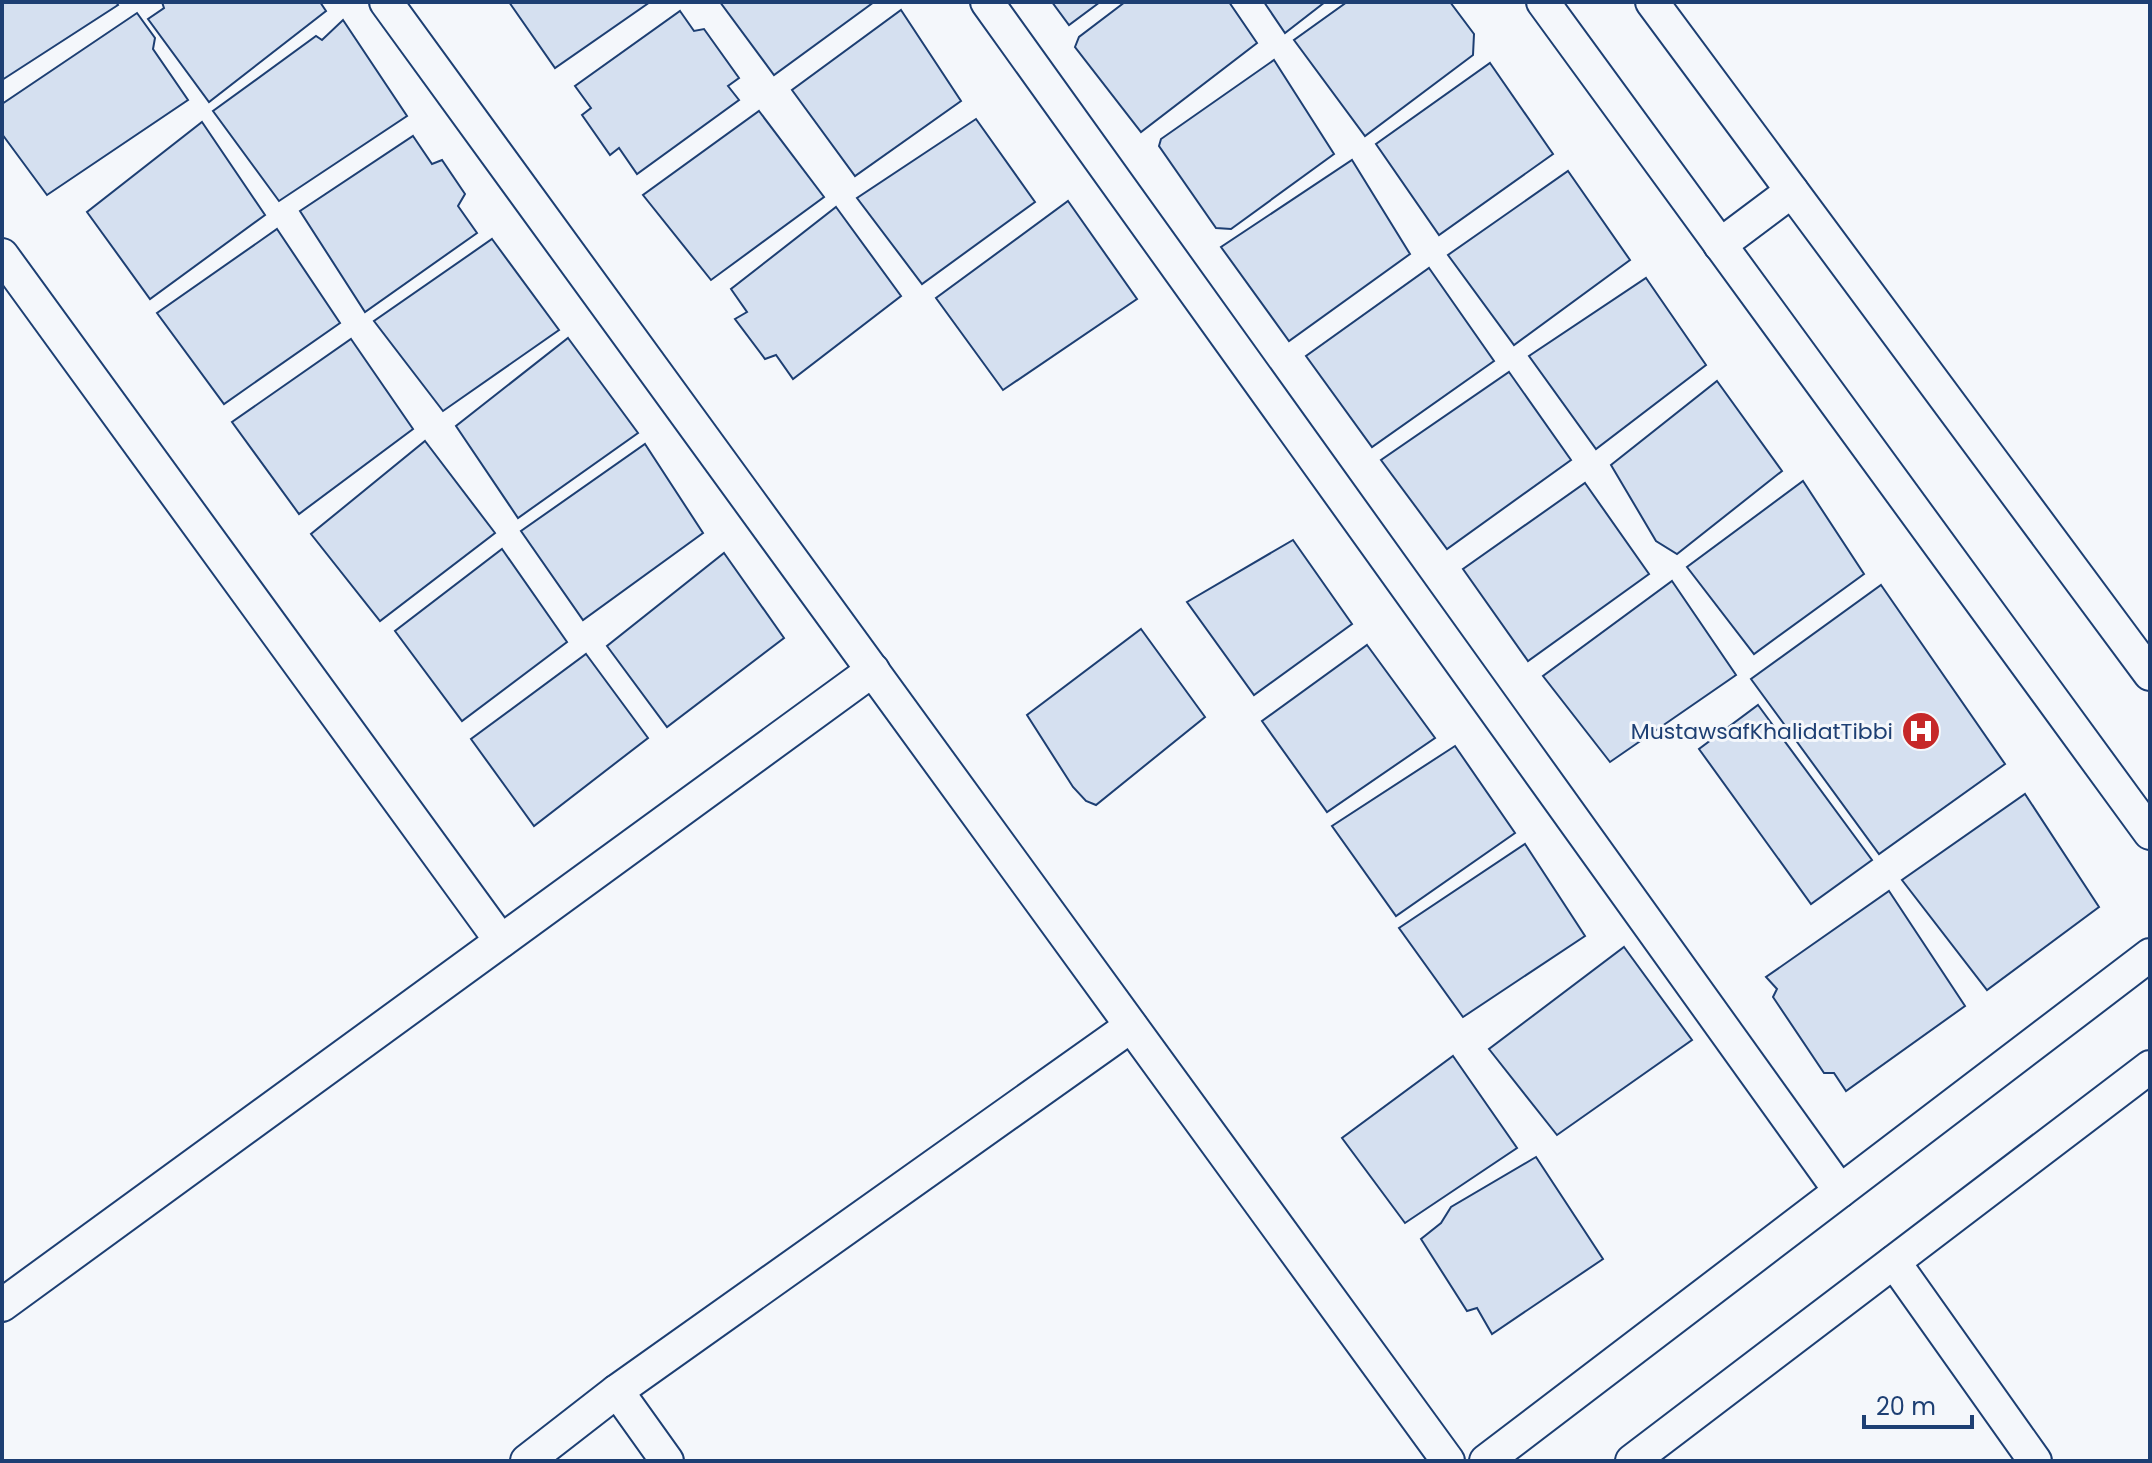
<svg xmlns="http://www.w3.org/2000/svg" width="2152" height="1463" font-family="Poppins,sans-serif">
  <rect width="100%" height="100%" fill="#f4f7fb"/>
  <g fill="#d5e0f0" stroke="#1d3f73" stroke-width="2">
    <polygon points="2,2 116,2 118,5 2,80"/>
    <polygon points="162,2 320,2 326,11 209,102 148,19 164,8"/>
    <polygon points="509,2 650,2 555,68"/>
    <polygon points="720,2 874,2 774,75"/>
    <polygon points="1052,2 1100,2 1069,25"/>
    <polygon points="1125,2 1229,2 1257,43 1141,132 1075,47 1079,37"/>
    <polygon points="1264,2 1325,2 1285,33"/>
    <polygon points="1347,2 1450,2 1474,34 1473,55 1365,136 1294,40"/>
    <polygon points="901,10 961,101 855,176 792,90"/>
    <polygon points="680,11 694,31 704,29 739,78 728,86 739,100 637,174 619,148 610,155 582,115 591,108 575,86"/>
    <polygon points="137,13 155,38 153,49 188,100 47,195 2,134 2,104"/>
    <polygon points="343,20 407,116 279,201 213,111 316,36 322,40"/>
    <polygon points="1274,60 1334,154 1231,229 1216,228 1159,146 1161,139"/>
    <polygon points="1490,63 1553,154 1439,235 1376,144"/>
    <polygon points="759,111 824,197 711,280 643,195"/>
    <polygon points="976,119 1035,202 922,284 857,198"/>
    <polygon points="202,122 265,215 150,299 87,212"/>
    <polygon points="413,136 432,164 442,160 465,194 458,206 477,233 365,312 300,211"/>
    <polygon points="1352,160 1410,254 1289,341 1221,247"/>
    <polygon points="1568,171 1630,260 1514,345 1448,255"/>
    <polygon points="1068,201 1137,299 1003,390 936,298"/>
    <polygon points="836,207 901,296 793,379 776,355 765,359 735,319 747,312 731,289"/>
    <polygon points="277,229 340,323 224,404 157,313"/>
    <polygon points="492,239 559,330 443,411 374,321"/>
    <polygon points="1429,268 1494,361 1372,447 1306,356"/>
    <polygon points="1646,278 1706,365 1596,449 1529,356"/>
    <polygon points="568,338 638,433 518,518 456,426"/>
    <polygon points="351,339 413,429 299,514 232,422"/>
    <polygon points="1509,372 1571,460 1447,549 1381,460"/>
    <polygon points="1717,381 1782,471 1677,554 1656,541 1611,465"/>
    <polygon points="425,441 495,533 380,621 311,534"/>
    <polygon points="645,444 703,533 583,620 521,531"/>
    <polygon points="1803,481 1864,574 1754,654 1687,567"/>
    <polygon points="1585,483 1649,574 1528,661 1463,569"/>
    <polygon points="1293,540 1352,624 1254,695 1187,602"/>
    <polygon points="502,549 567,642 462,721 395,631"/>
    <polygon points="724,553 784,638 667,727 607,646"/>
    <polygon points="1672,581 1736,675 1610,762 1543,676"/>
    <polygon points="1881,585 2005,764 1879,854 1751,679"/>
    <polygon points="1141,629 1205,717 1096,805 1086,801 1073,787 1027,715"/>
    <polygon points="1367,645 1435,738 1327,812 1262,721"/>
    <polygon points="586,654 648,738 534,826 471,739"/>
    <polygon points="1758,705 1872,860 1811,904 1699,749"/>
    <polygon points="1455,746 1515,833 1396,916 1332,826"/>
    <polygon points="2025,794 2099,907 1987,990 1902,880"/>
    <polygon points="1525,844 1585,936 1463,1017 1399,928"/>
    <polygon points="1889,891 1965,1006 1846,1091 1834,1073 1824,1073 1773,997 1777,989 1766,977"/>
    <polygon points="1624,947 1692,1040 1557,1135 1489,1049"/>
    <polygon points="1453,1056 1517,1148 1405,1223 1342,1138"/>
    <polygon points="1536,1157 1603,1259 1492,1334 1477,1308 1467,1311 1421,1239 1441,1223 1451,1207"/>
  </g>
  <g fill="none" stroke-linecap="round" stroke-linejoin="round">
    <defs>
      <g id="street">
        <polyline points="386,2 1448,1461"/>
        <polyline points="987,2 1840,1191"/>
        <polyline points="1543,2 2150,833"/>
        <polyline points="1652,2 2150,674"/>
        <polyline points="1720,245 1792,191"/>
        <polyline points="2,255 501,941"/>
        <polyline points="1894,1262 2035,1461"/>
        <polyline points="2,1305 873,670"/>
        <polyline points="617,1391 667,1461"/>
        <polyline points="527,1461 617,1391 1131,1026"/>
        <polyline points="1486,1461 2150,955"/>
        <polyline points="1632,1461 2150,1067"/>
      </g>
    </defs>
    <use href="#street" stroke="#1d3f73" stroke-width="36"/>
    <use href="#street" stroke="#f4f7fb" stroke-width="32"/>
  </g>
  <defs>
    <symbol id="hospital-disc" viewBox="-11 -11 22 22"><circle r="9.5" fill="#c62828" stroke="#f4f7fb"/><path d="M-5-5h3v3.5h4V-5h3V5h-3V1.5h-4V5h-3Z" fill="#fff"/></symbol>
  </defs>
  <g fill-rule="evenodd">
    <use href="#hospital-disc" x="1899" y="709" width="44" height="44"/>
  </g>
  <g text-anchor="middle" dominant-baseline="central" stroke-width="6" stroke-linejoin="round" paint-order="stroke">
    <g font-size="22" fill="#1d3f73" stroke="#f4f7fb" text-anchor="end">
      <text x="1893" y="731">MustawsafKhalidatTibbi</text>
    </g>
  </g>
  <rect width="2152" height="1463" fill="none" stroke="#1d3f73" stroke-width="8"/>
  <path d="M1864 1415v12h108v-12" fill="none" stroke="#1d3f73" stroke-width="4"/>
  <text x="1876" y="1415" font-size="24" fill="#1d3f73" stroke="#f4f7fb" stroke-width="6" paint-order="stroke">20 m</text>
</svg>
